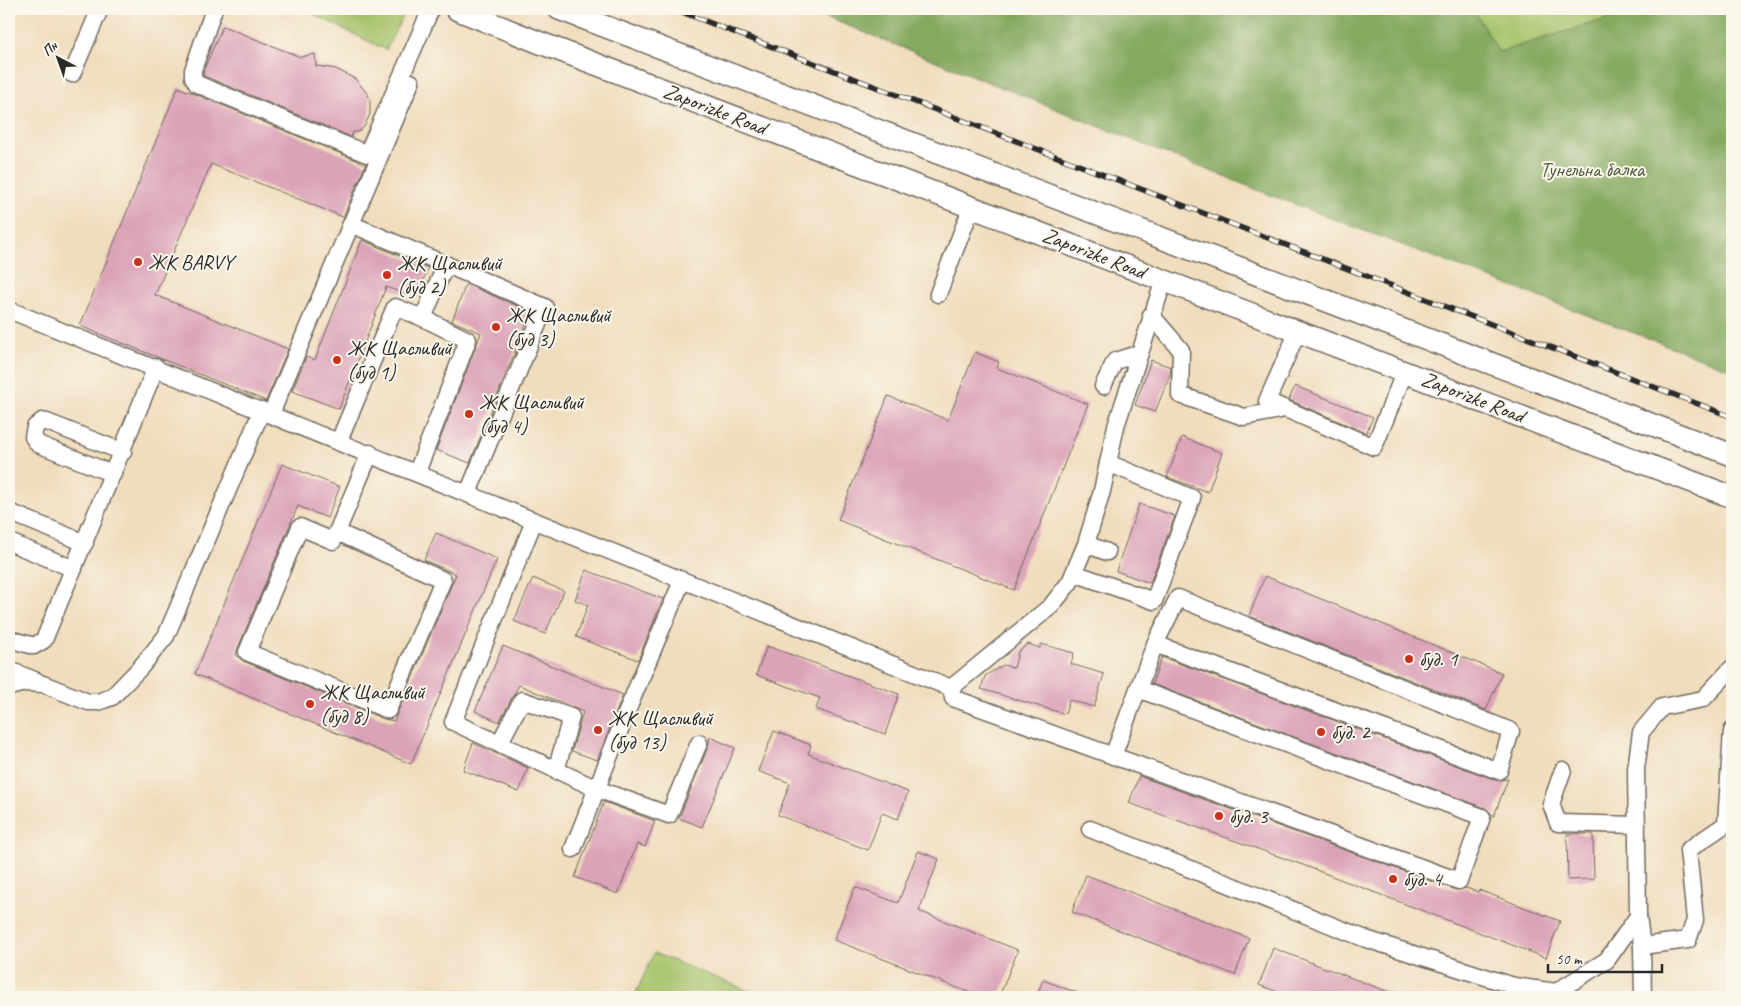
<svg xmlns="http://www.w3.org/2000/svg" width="1741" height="1006" font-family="Caveat,sans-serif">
  <rect width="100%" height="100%" fill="#fbf7ec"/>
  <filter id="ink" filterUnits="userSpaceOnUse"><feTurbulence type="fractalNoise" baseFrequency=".02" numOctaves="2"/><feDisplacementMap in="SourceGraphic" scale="10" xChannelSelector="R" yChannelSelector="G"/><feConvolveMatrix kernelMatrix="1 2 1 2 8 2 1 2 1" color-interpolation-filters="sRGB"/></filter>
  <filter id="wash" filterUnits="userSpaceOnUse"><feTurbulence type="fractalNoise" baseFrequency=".0096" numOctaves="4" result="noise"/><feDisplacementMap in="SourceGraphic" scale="20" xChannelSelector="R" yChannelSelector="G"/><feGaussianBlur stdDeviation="1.12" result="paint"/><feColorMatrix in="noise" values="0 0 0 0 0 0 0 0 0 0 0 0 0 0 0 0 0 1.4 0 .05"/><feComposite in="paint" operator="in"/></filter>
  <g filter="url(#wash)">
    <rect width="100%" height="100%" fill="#f0ddbd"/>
    <g fill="#a6c36a" stroke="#68774a">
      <polygon points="303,9 399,9 405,12 386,50"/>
      <polygon points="1473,9 1639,9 1499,52"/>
      <polygon points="654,953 764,997 634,997"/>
    </g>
    <polygon fill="#84a95e" stroke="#586a44" points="806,9 1473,9 1499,52 1639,9 1732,9 1732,370 1270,195"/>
    <g id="blocks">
      <g fill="#dba3b8">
        <polygon points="223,26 300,57 315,54 316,66 336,69 355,79 368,94 370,101 370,114 364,127 358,132 353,132 351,137 204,76 203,71"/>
        <polygon points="178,87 366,164 343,217 211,164 155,295 288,349 266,401 80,326"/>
        <polygon points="362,240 428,268 416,298 386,287 339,409 292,391 306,357 315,360"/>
        <polygon points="466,284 531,312 470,463 436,450 481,333 452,321"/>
        <polygon points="975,352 999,362 997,368 1088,404 1014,590 838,520 888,396 948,420"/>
        <polygon points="1151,360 1171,367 1170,375 1155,412 1135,405"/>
        <polygon points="1295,386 1373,417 1366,433 1289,400"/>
        <polygon points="1182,437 1222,453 1208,492 1167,477"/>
        <polygon points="282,464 340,487 327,518 298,506 238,648 236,655 243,661 384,719 394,721 456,574 424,560 436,533 497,559 411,764 195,674"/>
        <polygon points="1139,504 1175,516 1150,583 1116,571"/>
        <polygon points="586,570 663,599 638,660 576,637 588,605 575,600"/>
        <polygon points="1265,576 1502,673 1486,710 1249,616"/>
        <polygon points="533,578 564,591 545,634 514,621"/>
        <polygon points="1028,644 1040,648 1041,644 1074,653 1071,664 1104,674 1094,707 1069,700 1065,714 981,689 985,676 1003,665 1014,668 1018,652"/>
        <polygon points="503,646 623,695 597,760 572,751 583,712 574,708 519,685 499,722 475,711"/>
        <polygon points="767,646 899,694 885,734 816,709 820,698 756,675"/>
        <polygon points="1162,657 1496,780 1508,779 1494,816 1485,808 1152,684"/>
        <polygon points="774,731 811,745 808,754 908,792 898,819 882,813 868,850 778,815 790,783 758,771"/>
        <polygon points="710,737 735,748 702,827 679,818 708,747"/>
        <polygon points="473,743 528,768 519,792 463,770"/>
        <polygon points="1139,776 1456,890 1466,888 1478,892 1479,890 1560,921 1546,958 1303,865 1129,803"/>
        <polygon points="604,802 655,821 645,847 637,844 618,894 575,877"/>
        <polygon points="1567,834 1593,834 1594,879 1568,880"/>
        <polygon points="918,851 939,859 919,911 1018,950 999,997 981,997 834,940 855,887 898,903"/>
        <polygon points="1086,875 1249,938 1235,975 1072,912"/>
        <polygon points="1273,948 1399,996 1399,997 1291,997 1259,985"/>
        <polygon points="1043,980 1086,996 1086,997 1036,997"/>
      </g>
    </g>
  </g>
  <g filter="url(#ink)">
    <use href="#blocks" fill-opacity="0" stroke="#70695e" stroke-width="1"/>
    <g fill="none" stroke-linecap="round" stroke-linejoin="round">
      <defs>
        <g id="minor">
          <polyline points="214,9 193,70 193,77 197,84 367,154 431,9"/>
          <polyline points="72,74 100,9"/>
          <polyline points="351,224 545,307 468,493"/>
          <polyline points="938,294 972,206"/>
          <polyline points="9,310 951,688 953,698 1459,881 1482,817 1138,689 1113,756"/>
          <polyline points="1151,315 1181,350 1180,395 1244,417 1285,409"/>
          <polyline points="1298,331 1267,401 1374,447 1405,371"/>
          <polyline points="1103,386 1115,361 1138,354"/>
          <polyline points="271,414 411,82"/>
          <polyline points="339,441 395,307 423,318 446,264"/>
          <polyline points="417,472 468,340 423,318"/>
          <polyline points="113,474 38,444 33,437 35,427 42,421 47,422 123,452"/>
          <polyline points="9,512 85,543"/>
          <polyline points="534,521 453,722 597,789 669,815 699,743"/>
          <polyline points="337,532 443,580 388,710 247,652 300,527 333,541 337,532 370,453"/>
          <polyline points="9,542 74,569"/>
          <polyline points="1086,544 1107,552"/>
          <polyline points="1074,573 1154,601 1192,498 1108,463"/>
          <polyline points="9,639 34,646 44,640 156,367"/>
          <polyline points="9,670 37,681"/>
          <polyline points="9,687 25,683 43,684 88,702 98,702 112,697 140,668 166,636 262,410"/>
          <polyline points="951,688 1051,606 1070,582 1086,544 1102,491 1116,426 1164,280"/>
          <polyline points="1138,689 1155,644 1499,771 1511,731 1178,598 1155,644"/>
          <polyline points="499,744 522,700 571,717 556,771"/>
          <polyline points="1563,770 1551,804 1558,823 1637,825"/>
          <polyline points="1090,829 1366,939 1514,986 1556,992 1607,960 1638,916"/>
          <polyline points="573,849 632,699 682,581"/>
          <polyline points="1642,946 1688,940 1695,920 1688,850 1726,824 1732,731"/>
          <polyline points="1643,997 1642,946 1638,916 1636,769 1641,732 1662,707 1703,699 1732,668"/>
        </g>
        <g id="major">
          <polyline points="456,9 538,42 1732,497"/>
          <polyline points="559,9 1732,455"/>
        </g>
      </defs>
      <use href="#minor" stroke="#70695e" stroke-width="19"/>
      <use href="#major" stroke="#70695e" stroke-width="24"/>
      <use href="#minor" stroke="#fff" stroke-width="16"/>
      <use href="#major" stroke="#fff" stroke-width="21"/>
      <defs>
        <polyline id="rail" points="674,9 1732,417"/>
      </defs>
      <use href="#rail" stroke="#2b2b2b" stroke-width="5.5"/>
      <use href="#rail" stroke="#fbf7ec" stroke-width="4" stroke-dasharray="11" stroke-linecap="butt"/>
    </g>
  </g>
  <g fill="#c8321e" stroke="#fbf7ec" stroke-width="2">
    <circle cx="138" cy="262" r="5"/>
    <circle cx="387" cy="275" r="5"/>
    <circle cx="496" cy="327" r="5"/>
    <circle cx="337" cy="360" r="5"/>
    <circle cx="469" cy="414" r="5"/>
    <circle cx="1409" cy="659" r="5"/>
    <circle cx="310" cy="704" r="5"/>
    <circle cx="598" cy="730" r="5"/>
    <circle cx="1321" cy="732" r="5"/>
    <circle cx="1219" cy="816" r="5"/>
    <circle cx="1393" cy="879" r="5"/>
  </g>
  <g text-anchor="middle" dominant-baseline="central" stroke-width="4" stroke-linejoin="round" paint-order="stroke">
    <g font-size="21" fill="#2b2b2b" stroke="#fbf7ec">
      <text transform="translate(715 109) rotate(21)">Zaporizke Road</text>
      <text transform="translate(1094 253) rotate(21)">Zaporizke Road</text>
      <text transform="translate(1473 397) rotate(21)">Zaporizke Road</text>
    </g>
    <g font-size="21" fill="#50593e" stroke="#fbf7ec">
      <text x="1592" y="169">Тунельна балка</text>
    </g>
    <g font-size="21" fill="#2b2b2b" stroke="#fbf7ec" text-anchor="start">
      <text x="148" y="262">ЖК BARVY</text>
      <text x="397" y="263">ЖК Щасливий<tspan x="397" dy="24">(буд 2)</tspan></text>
      <text x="506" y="315">ЖК Щасливий<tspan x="506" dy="24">(буд 3)</tspan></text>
      <text x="347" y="348">ЖК Щасливий<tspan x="347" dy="24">(буд 1)</tspan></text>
      <text x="479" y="402">ЖК Щасливий<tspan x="479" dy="24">(буд 4)</tspan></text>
      <text x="1419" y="659">буд. 1</text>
      <text x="320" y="692">ЖК Щасливий<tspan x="320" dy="24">(буд 8)</tspan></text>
      <text x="608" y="718">ЖК Щасливий<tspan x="608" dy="24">(буд 13)</tspan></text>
      <text x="1331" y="732">буд. 2</text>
      <text x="1229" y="816">буд. 3</text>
      <text x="1403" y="879">буд. 4</text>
    </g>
  </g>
  <rect width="1741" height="1006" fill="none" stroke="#fbf7ec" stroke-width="30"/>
  <g transform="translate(58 58) rotate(319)" stroke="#fbf7ec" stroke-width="4" paint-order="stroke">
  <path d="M0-4L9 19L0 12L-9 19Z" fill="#2b2b2b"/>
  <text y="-8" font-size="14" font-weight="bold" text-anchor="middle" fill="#2b2b2b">Пн</text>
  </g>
  <path d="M1548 964v8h114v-8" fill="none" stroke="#2b2b2b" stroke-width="2.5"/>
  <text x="1556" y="964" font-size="15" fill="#2b2b2b" stroke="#fbf7ec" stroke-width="4" paint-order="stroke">50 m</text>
</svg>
